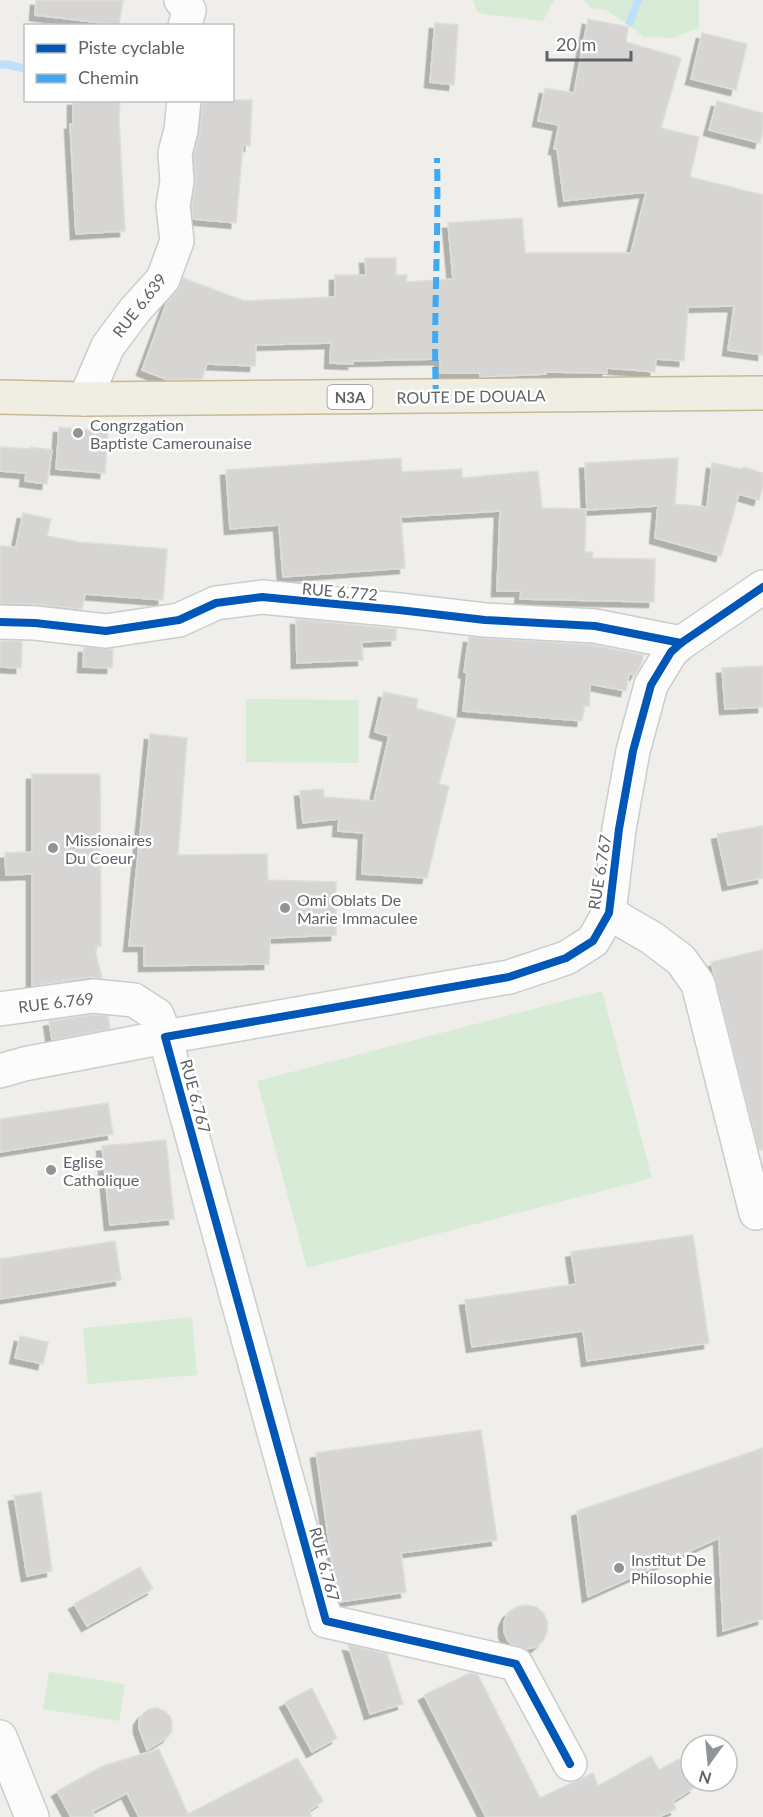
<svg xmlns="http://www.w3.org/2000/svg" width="763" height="1817" font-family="Lato,sans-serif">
  <defs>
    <filter id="shadow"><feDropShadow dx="-5.5" dy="5.5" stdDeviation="0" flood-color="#0004"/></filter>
  </defs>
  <rect width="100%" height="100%" fill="#efeeea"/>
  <g fill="#d8ebd6">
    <polygon points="473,0 554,0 543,21 483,14 477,11"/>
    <polygon points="584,0 699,0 699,28 672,38 644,37 617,17 606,10 591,8"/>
    <polygon points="246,699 359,700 359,763 246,762"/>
    <polygon points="602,991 652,1178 307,1268 257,1081"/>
    <polygon points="192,1317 197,1375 88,1384 83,1328"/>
    <polygon points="49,1672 125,1684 119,1721 43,1709"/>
  </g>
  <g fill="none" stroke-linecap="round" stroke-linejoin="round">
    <g stroke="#bfe0f9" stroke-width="8">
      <polyline points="630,22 638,0"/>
      <polyline points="0,65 5,64 26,69"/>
    </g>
  </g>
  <g fill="#d6d5d3" stroke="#deddd9" stroke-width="1.5" filter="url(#shadow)">
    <polygon points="36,0 123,0 119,25 35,15"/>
    <polygon points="588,19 628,27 626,42 681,58 661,128 699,137 690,177 763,195 763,355 728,350 734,306 688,307 684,361 656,359 655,372 607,368 607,373 545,372 546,374 480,377 480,373 440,373 440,359 353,361 353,364 330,363 331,343 256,345 255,366 207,364 202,379 168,380 142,370 167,302 177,291 183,278 244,301 335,297 335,275 366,275 365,258 396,258 396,275 407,275 406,282 453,279 448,223 522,218 525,253 631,253 646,192 564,201 557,149 554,149 559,125 538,121 545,88 574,93"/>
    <polygon points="435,23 458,25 454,85 430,82"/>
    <polygon points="702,33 747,44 736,90 691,79"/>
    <polygon points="73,100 120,100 119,120 125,231 76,234 70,124 73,124"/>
    <polygon points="203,100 252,100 250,146 243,145 236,223 193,219 192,206 196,180 194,155 200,132"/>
    <polygon points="717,101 763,113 763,131 760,143 709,130"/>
    <polygon points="59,427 108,432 105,473 56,469"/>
    <polygon points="0,447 30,449 30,447 52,450 47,484 25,481 26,473 0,471"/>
    <polygon points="401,458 402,472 462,469 462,478 538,471 542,508 586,509 585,552 593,552 592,558 655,559 654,602 520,599 521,591 497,591 500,511 401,517 405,568 283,577 279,525 230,529 226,470"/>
    <polygon points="678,458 675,504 707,507 712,463 742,469 743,467 763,473 763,486 759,500 739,494 721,556 655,538 658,506 587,510 585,463"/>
    <polygon points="23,513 51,519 47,536 79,542 167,549 163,600 85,594 82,609 37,604 0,603 0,546 16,547"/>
    <polygon points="296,619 396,629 396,640 362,642 363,660 297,663"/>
    <polygon points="469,637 593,645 643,655 641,665 635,675 629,674 626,691 590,684 589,706 584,706 582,721 463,711 467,673 464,672"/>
    <polygon points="0,641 22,641 21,668 0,667"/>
    <polygon points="84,647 113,649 112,668 83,667"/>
    <polygon points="763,666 763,707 725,709 722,668"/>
    <polygon points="384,692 418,699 416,708 456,719 439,784 449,786 427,878 362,874 364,833 338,831 339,819 303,823 300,791 323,789 324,797 374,801 389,736 375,732"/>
    <polygon points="150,734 187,738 178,855 267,854 268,880 336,882 336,935 270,938 269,964 144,966 144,946 129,946"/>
    <polygon points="32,774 100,774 101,946 94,946 102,978 90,977 32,986 32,874 6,875 5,853 32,852"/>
    <polygon points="763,826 763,878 728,885 717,834"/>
    <polygon points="763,950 763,1150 759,1150 711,962"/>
    <polygon points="93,1015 108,1016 110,1029 52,1040 49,1021"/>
    <polygon points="108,1103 113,1134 0,1152 0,1119"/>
    <polygon points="166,1140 174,1219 110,1225 102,1146"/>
    <polygon points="693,1235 709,1343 587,1361 583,1331 472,1347 465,1300 576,1284 571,1252"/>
    <polygon points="115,1241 121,1280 0,1299 0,1259"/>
    <polygon points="20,1336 48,1342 43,1364 15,1358"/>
    <polygon points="481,1430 497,1540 401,1553 406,1592 340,1602 335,1584 316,1453"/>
    <polygon points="763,1448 763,1619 723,1631 719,1538 588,1597 577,1511"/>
    <polygon points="41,1492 52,1571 27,1576 14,1496"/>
    <polygon points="140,1567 153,1589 87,1626 74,1604"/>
    <polygon points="526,1605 536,1607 543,1613 548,1622 547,1632 543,1641 536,1647 527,1649 512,1644 508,1641 504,1632 504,1622 508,1613 516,1607"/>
    <polygon points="348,1645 387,1654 403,1704 370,1714"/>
    <polygon points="470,1673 478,1675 540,1798 593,1773 598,1786 651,1756 659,1770 679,1759 695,1787 673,1801 676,1809 659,1817 486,1817 424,1695"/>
    <polygon points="312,1688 337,1738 312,1752 285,1702"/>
    <polygon points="157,1708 164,1711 170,1716 172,1723 172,1731 168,1737 147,1750 139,1728 139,1720 143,1714 149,1709"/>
    <polygon points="159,1749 188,1814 297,1758 323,1801 310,1810 311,1817 139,1817 127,1793 93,1811 94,1817 71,1817 57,1791 103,1766"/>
  </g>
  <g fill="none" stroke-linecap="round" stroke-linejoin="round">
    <defs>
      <g id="minor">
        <polyline points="181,0 189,10 185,26"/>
        <polyline points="85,399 108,346 135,310 163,279 177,241 173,206 177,181 175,153 181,130 184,100"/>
        <polyline points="0,622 35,623 106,631 179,620 216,603 262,597 399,610 485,620 595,626 681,643"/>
        <polyline points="609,913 652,938 681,960 698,984 756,1213"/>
        <polyline points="0,1009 93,996 134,1000 157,1015 165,1037 24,1064 0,1071"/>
        <polyline points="0,1737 32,1817"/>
        <polyline points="570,1764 516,1664 326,1621 165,1037 509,977 566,958 593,941 609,913 619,829 633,751 651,685 671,652 681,643 763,587"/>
      </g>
      <polyline id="highway" points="0,397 85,399 763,393"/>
    </defs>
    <use href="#minor" stroke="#cbcccc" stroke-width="36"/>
    <use href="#highway" stroke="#c8b996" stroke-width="36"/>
    <use href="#minor" stroke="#fdfcfc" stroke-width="33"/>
    <use href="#highway" stroke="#f0ede3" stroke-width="33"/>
    <path stroke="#3fa9f5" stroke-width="6" stroke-dasharray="12 6" stroke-linecap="butt" d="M436 397C433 317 439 238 437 158"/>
    <defs>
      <g id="cycleway">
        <polyline points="0,622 35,623 106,631 179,620 216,603 262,597 399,610 485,620 595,626 681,643"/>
        <polyline points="570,1764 516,1664 326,1621 165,1037 509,977 566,958 593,941 609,913 619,829 633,751 651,685 671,652 681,643 763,587"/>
      </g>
    </defs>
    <use href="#cycleway" stroke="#fff" stroke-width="11"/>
    <use href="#cycleway" stroke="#0057b8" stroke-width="8"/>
  </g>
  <g fill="#919496" stroke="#fff" stroke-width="2">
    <circle cx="78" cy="433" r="6"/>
    <circle cx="53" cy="848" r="6"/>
    <circle cx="285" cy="908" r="6"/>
    <circle cx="51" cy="1170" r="6"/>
    <circle cx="619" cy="1568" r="6"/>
  </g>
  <g text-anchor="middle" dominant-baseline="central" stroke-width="5" stroke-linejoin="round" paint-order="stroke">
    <rect fill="#fff" stroke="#8f9295" stroke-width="1.5" x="327.5" y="385" width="45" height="24" rx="4.5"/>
    <g font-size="15" font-weight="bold" fill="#5f6368">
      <text x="350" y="397">N3A</text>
    </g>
    <g font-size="16" fill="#5f6368" stroke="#fff">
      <text transform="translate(139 305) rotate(-52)">RUE 6.639</text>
      <text transform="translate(471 396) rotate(-1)">ROUTE DE DOUALA</text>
      <text transform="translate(340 591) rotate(5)">RUE 6.772</text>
      <text transform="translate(599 872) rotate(-81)">RUE 6.767</text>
      <text transform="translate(56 1002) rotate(-7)">RUE 6.769</text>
      <text transform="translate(196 1096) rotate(75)">RUE 6.767</text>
      <text transform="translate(325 1564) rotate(75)">RUE 6.767</text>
    </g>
    <g font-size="16" fill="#5f6368" stroke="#fff" text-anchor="start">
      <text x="90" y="424">Congrzgation<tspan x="90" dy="18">Baptiste Camerounaise</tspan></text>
      <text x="65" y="839">Missionaires<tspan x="65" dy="18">Du Coeur</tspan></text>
      <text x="297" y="899">Omi Oblats De<tspan x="297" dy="18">Marie Immaculee</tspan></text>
      <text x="63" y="1161">Eglise<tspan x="63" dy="18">Catholique</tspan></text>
      <text x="631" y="1559">Institut De<tspan x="631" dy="18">Philosophie</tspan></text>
    </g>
  </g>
  <rect x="24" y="24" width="210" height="78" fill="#ffffff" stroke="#bfc1c3" stroke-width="1.5"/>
  <rect x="36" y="44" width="30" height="9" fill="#0057b8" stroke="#bfc1c3" stroke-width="1.5"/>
  <text x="78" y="54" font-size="18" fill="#5f6368">Piste cyclable</text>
  <rect x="36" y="74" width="30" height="9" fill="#3fa9f5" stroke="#bfc1c3" stroke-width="1.5"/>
  <text x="78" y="84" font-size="18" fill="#5f6368">Chemin</text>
  <g transform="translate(709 1763) rotate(195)"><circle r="28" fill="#ffffff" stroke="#bfc1c3" stroke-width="1.5"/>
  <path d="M0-4.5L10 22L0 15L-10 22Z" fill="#919496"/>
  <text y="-9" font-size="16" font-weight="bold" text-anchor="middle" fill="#5f6368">N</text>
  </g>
  <path d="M547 51v9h84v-9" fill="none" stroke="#5f6368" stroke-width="3"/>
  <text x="556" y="51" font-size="18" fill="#5f6368" stroke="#ffffff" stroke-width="4.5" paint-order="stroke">20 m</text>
</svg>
